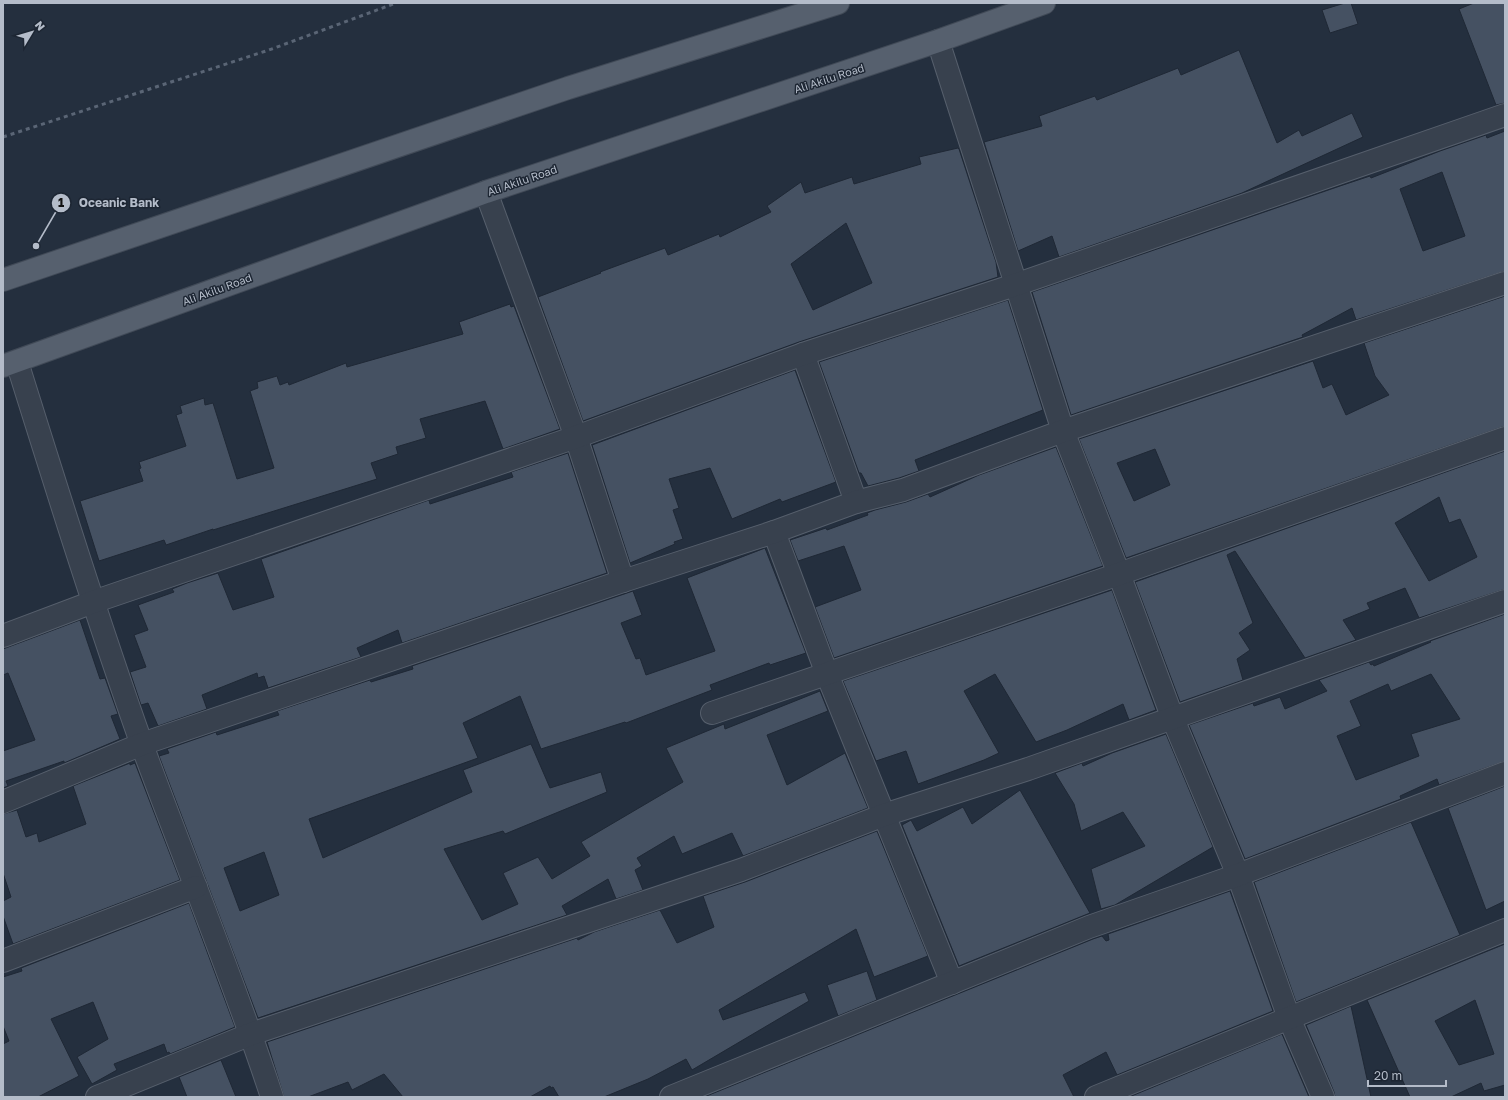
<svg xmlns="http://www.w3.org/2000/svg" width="1508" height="1100" font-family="'Golos Text',sans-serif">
  <rect width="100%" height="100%" fill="#242f3e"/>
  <g fill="#455162" stroke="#1f2835" fill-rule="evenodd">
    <polygon points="1345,3 1351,3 1358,24 1330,33 1322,10"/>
    <polygon points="1474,3 1505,3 1505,103 1496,105 1459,9"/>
    <polygon points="1239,50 1277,143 1299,130 1302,136 1352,113 1363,137 1242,193 1059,257 1052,236 1018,251 984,142 1042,126 1039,116 1095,96 1097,100 1178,68 1181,75"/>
    <path d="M1505 131V271L1356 320 1352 308 1302 335 1303 337 1071 415 1032 292 1340 186 1370 176 1371 178 1440 151 1486 135 1487 138ZM1442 172 1465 236 1423 251 1400 189Z"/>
    <path d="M958 148 959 149 996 262 998 277 799 342 583 421 538 297 601 273 600 272 665 248 668 255 719 234 720 237 771 212 767 206 801 182 805 193 852 177 854 184 921 164 919 157ZM846 223 872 283 813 310 791 264Z"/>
    <path d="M1505 296V426L1126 558 1079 439 1313 361 1323 388 1332 384 1346 415 1389 395 1375 376 1364 343ZM1155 449 1170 485 1134 501 1117 463Z"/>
    <polygon points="1008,300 1043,410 915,460 919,471 899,478 868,486 861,473 859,473 819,362"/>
    <polygon points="510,304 511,307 514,306 560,429 503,449 485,401 420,419 426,438 396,447 398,454 371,463 377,479 213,530 213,529 166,545 164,540 99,561 80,501 143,481 139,469 141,468 139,462 186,446 176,415 182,413 180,406 204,398 205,405 213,403 237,479 274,468 250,391 258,388 257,382 277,376 280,385 288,382 289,385 346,363 347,367 463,334 459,322"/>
    <polygon points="795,370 836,482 782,502 780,499 732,519 710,468 669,479 679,508 673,510 683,539 674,542 675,544 630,563 592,445"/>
    <polygon points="1056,447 1103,566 834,658 815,607 861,590 844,546 798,561 790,540 826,528 827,530 868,515 867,513 875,510 906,502 928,494 930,497 979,475"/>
    <path d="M1505 451V589L1419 618 1405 588 1367 603 1370 609 1343 620 1356 640 1305 658 1235 551 1227 555 1253 623 1239 633 1250 650 1237 659 1243 680 1180 702 1135 582ZM1439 497 1449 523 1460 519 1477 557 1429 581 1395 523Z"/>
    <polygon points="568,453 607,573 402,643 398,630 357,648 361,657 268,688 264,676 258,678 257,673 202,695 207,709 158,726 148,703 141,705 130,672 146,667 134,635 148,630 138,605 174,592 172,589 187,583 218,573 233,610 274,597 261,559 429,500 430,504 513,477 511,472"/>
    <path d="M765 548 806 653 770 665 769 663 710 685 712 690 626 723 625 722 541 749 520 696 463 723 478 758 309 819 323 858 472 792 463 770 531 744 550 788 601 772 607 792 505 834 503 831 444 849 482 920 518 904 503 873 538 857 552 879 590 856 581 842 683 782 666 748 724 724 725 729 820 691 828 711 767 735 787 785 845 753 868 808 743 856 732 833 682 854 674 836 637 858 642 866 635 870 643 890 616 899 608 879 562 906 567 915 258 1018 159 756 169 753 167 749 216 732 217 735 279 715 277 711 370 680 371 682 413 669 412 666 633 591 642 615 621 623 636 659 640 658 646 675 715 651 687 578ZM264 852 279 895 240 911 224 868Z"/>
    <polygon points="1112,590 1156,710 1129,720 1123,704 1067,730 1036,742 995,674 964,691 999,753 984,760 918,784 906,751 876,761 843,681"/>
    <path d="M1505 614V761L1439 785 1437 779 1400 796 1401 799 1245 859 1189 725 1253 703 1254 706 1280 697 1285 709 1327 691 1319 680 1369 662 1371 665 1373 664 1374 666 1431 642 1430 641ZM1431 674 1460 719 1411 734 1419 756 1356 780 1337 736 1361 726 1350 701 1388 684 1391 691Z"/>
    <polygon points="80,620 100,679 105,678 118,714 111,716 120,739 64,763 64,761 6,781 8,786 3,788 3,751 35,740 8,673 3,675 3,649"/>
    <polygon points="1166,734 1213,847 1115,905 1101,909 1091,869 1145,846 1123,812 1081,831 1074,804 1055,773 1082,763 1083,766 1112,753"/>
    <polygon points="130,763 130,765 135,763 180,880 13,944 3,916 3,901 11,897 3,873 3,814 17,810 26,837 37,833 39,842 86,824 73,786"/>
    <polygon points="1505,786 1505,901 1486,910 1448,808"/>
    <polygon points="1020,790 1090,913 959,966 902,825 911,820 917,831 963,807 972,824"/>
    <polygon points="1411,822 1460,935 1296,1002 1254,882"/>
    <polygon points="877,831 928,956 874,977 856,929 719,1010 723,1020 805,992 809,1001 692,1070 686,1059 648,1079 604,1097 559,1097 553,1087 551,1088 550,1086 530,1097 403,1097 384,1074 352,1090 348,1082 308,1097 284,1097 267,1042 577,938 578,940 594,932 660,910 677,943 714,927 703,896 745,882"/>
    <polygon points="1230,891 1273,1011 1117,1075 1106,1052 1063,1075 1074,1097 704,1097 1093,939 1102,936 1106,941 1109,940 1108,934"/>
    <polygon points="189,903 235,1027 170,1054 169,1052 167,1053 164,1044 114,1064 117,1070 92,1084 77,1057 108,1039 93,1002 51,1019 79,1076 38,1097 3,1097 3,1044 9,1041 3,1026 3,977 22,971 21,968"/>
    <path d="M1505 944V1085L1484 1091 1481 1083 1451 1097H1410L1367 1000ZM1475 1000 1494 1054 1459 1065 1435 1021Z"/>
    <polygon points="867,971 877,1000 838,1016 827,985"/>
    <polygon points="1351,1006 1371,1097 1335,1097 1334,1092 1306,1025"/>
    <polygon points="1282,1034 1309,1097 1129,1097"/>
    <polygon points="221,1060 236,1097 187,1097 179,1077"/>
  </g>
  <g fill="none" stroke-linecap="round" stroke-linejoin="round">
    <defs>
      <g id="street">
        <polyline points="938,41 1063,431 1119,574 1173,719 1238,875 1289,1018 1323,1097"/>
        <polyline points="486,192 576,437 623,581"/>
        <polyline points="803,354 856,502"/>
        <path d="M17 362C57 490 97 618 142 745 185 862 233 978 272 1097"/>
        <polyline points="774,532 827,674 952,983"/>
        <polyline points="3,636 93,602 576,437 803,354 1015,285 1505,115"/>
        <polyline points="712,713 1119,574 1505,438"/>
        <polyline points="3,802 142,744 623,581 774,532 856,502 903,490 1063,431 1505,283"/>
        <polyline points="3,961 196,887"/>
        <polyline points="97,1097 251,1034 741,870 884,815 1028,769 1505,601"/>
        <polyline points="671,1097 1089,927 1238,875 1505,773"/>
        <polyline points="1096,1097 1505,930"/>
      </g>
      <g id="primary">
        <polyline points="3,280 568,88 838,3"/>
        <polyline points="3,366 486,192 938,41 1044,3"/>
      </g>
    </defs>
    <use href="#street" stroke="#565f6c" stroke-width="24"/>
    <use href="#primary" stroke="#414a57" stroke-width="24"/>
    <use href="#street" stroke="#38414e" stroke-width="22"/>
    <use href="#primary" stroke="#56606e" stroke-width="22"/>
    <polyline stroke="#5a6575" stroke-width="3" stroke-dasharray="4 4" stroke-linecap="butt" points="3,137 269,50 396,3"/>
  </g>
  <g text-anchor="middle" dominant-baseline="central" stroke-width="3" stroke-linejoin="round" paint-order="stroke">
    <g font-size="11" fill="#b4bcc9" stroke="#1d2633">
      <text transform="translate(829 78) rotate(-18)">Ali Akilu Road</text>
      <text transform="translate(522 180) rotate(-19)">Ali Akilu Road</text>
      <text transform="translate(217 289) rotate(-20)">Ali Akilu Road</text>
    </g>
  </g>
  <path fill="none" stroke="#b4bcc9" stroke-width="1.5" d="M36 246L61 203"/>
  <g fill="#b4bcc9" stroke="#1d2633" stroke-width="1.5">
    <circle cx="36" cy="246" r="4"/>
    <circle cx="61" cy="203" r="10"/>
  </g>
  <g font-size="12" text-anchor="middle" font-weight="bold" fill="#111">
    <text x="61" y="207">1</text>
  </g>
  <g font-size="12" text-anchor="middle" font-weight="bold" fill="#b4bcc9" stroke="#1d2633" stroke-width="3" stroke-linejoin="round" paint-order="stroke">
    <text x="119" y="207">Oceanic Bank</text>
  </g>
  <rect width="1508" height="1100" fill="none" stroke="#b4bcc9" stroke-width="8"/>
  <g transform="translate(32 32) rotate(52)" stroke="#1d2633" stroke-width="3" paint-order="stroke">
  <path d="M0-3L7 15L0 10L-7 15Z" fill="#b4bcc9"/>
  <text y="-6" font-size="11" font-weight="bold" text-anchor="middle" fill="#b4bcc9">N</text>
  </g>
  <path d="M1368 1080v6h78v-6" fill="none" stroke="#b4bcc9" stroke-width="2"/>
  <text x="1374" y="1080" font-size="12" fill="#b4bcc9" stroke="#1d2633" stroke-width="3" paint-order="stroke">20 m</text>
</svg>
